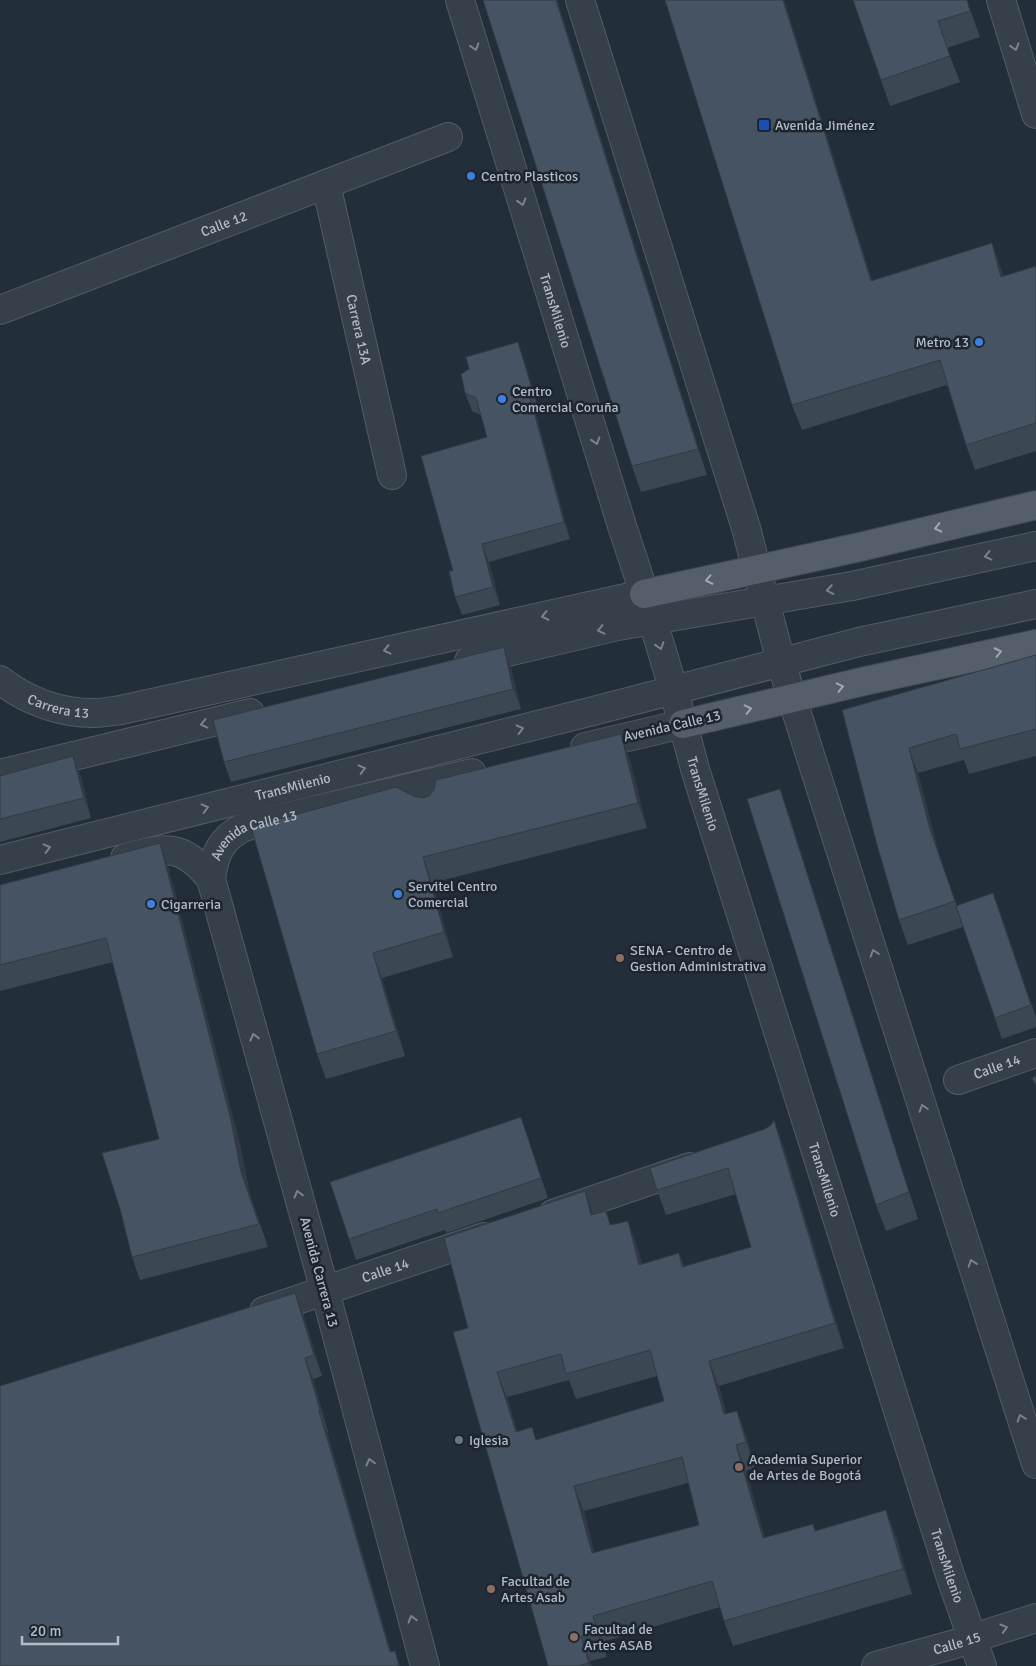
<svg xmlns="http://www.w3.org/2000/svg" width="1036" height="1666" font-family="Signika,sans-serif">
  <rect width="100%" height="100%" fill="#232e3b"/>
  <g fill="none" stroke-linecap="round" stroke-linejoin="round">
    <defs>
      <g id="minor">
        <path id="s1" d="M460 0 622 526C649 606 674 688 695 769L950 1575 982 1666"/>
        <polyline points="580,0 746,528 781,662 792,698 1036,1464"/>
        <polyline points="1001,0 1036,114"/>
        <path id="s2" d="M326 184 392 475"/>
        <path id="s3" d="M0 310 448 137"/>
        <polyline points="469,661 618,626 852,586 1036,546"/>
        <path id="s4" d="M0 680C27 701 60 713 94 713 103 713 112 711 121 710L644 594"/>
        <polyline points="585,747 683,724"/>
        <polyline points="0,774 250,713"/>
        <path d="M125 858C166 847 182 843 211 879"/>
        <path id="s5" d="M0 860 593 711 859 642 1036 604"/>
        <path id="s6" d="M958 1080 1036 1053"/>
        <polyline points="553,1214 690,1167"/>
        <path id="s7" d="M264 1311 484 1237"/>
        <path id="s8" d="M425 1666 325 1291 211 879C214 855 221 838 244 827L472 773"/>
        <path id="s9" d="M876 1666 955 1644 1036 1618"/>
      </g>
      <g id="major">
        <polyline points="644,594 860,547 1036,505"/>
        <polyline points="683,724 865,681 1036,644"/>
      </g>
    </defs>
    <use href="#minor" stroke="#525b66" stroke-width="30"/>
    <use href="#major" stroke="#404954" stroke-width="30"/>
    <use href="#minor" stroke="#36404b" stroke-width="28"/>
    <use href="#major" stroke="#545f6b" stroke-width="28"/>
  </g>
  <g fill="#3c4754" fill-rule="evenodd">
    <polygon points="483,0 557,0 707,475 641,492 632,466"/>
    <polygon points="784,0 872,281 1001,268 1003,276 1036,266 1036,451 975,470 966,445 947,385 802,430 792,405"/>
    <polygon points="853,0 967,0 980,37 947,48 960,82 890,106"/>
    <polygon points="524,360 538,407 534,408 570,539 489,562 500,605 462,615 455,597 453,571 487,437 481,415 472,411 465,393"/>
    <polygon points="1036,655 1036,756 969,774 964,760 918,773 939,854 957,906 993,893 1036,1017 1036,1027 1002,1039 963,927 908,945 899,920 842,710"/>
    <polygon points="511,668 521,709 231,782 224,762"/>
    <polygon points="73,756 81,777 91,818 0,842 0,776"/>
    <polygon points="630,760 647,828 432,883 453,957 382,978 405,1056 326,1079 317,1054 413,796 422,798"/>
    <polygon points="789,815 918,1219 886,1231 876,1205"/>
    <polygon points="168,867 240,1144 250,1195 268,1247 140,1280 132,1257 159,1139 113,962 0,991 0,885"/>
    <polygon points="521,1117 548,1198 446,1233 445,1230 356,1260 349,1239"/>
    <path d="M783 1145 844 1348 719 1386 726 1414 737 1411 746 1436 755 1467 746 1471 765 1538 816 1531 896 1536 912 1594 733 1646 724 1621 720 1607 602 1642 607 1657 590 1661 592 1666H548L468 1328 594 1215 611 1225 637 1246 642 1264 679 1253 684 1267 751 1247 736 1194 666 1215 657 1190ZM657 1376 664 1401 537 1440 517 1431 507 1397 569 1380 576 1399ZM688 1483 699 1525 594 1553 584 1511Z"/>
    <polygon points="295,1293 303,1314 322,1376 313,1379 328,1432 327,1432 391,1652 395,1651 400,1666 0,1666"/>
  </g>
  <g fill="#313a45">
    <polygon points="556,0 557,0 707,475 698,449"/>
    <polygon points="783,0 784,0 880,306 871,281"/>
    <polygon points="967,0 974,19 980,37 970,11"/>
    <polygon points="992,243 1001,268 1010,302 1001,277"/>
    <polygon points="518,342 524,360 538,407 532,389"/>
    <polygon points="528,390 534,408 570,539 564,522"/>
    <polygon points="482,544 489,562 500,605 493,587"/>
    <polygon points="504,647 511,668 521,709 513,689"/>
    <polygon points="621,734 630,760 647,828 638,803"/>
    <polygon points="909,748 918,773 939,854 964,927 930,829"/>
    <polygon points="73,756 81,777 91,818 84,798"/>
    <polygon points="780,789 789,815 918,1219 909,1192"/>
    <polygon points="160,843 168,867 240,1144 250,1195 268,1247 241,1172"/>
    <polygon points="423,857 432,883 453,957 444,932"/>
    <polygon points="993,893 1001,914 1036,1018"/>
    <polygon points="373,953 382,978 405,1056 396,1031"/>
    <polygon points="521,1117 528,1137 548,1198 541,1178"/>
    <polygon points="774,1120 783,1145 844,1348 835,1323"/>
    <polygon points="585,1191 594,1217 591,1215"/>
    <polygon points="628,1221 637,1246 648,1290 639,1265"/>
    <polygon points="295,1293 303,1314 322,1376 314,1355"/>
    <polygon points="305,1358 313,1379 328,1432 320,1410"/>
    <polygon points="709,1361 719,1386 734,1440 724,1414"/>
    <polygon points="497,1372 507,1397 525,1457 516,1432"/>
    <polygon points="319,1411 327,1432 395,1666 390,1652"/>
    <polygon points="737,1411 746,1436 755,1467 746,1442"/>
    <polygon points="736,1445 746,1471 772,1564 763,1538"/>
    <polygon points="574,1486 584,1511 601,1579 592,1553"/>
    <polygon points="886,1510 896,1536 912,1594 903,1569"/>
    <polygon points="593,1616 602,1642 607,1657 597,1631"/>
    <polygon points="581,1636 590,1661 592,1666 590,1666"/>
  </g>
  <g fill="#465362" stroke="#313a45" fill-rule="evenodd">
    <polygon points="483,0 556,0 698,449 632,466"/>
    <polygon points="665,0 783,0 871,281 992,243 1001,277 1036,266 1036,423 966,445 940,360 792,405"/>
    <polygon points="853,0 967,0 970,11 938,21 950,56 881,80"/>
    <polygon points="518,342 532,389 528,390 564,522 482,544 493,587 455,597 449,571 453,571 421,456 487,437 476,398 465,393 461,374 469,369 466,357"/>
    <polygon points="504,647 513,689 224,762 213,720"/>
    <polygon points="1036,655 1036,729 960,749 956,734 909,748 930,829 955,901 899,920 877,845 842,710"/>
    <polygon points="621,734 638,803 423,857 444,932 373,953 396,1031 317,1054 251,827 396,787 413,796 422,798 429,796 434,790 436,780"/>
    <polygon points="73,756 84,798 0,819 0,776"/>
    <polygon points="780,789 909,1192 876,1205 747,799"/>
    <polygon points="160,843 231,1120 241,1172 259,1224 132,1257 120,1209 102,1153 159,1139 106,938 0,965 0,885"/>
    <polygon points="993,893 1031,1005 995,1018 956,906"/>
    <polygon points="1036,1076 1036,1086 1032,1078"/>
    <polygon points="521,1117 541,1178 438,1213 437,1209 349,1239 330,1182"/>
    <path d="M774 1120 835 1323 709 1361 724 1414 737 1411 746 1442 736 1445 763 1538 813 1524 815 1531 886 1510 903 1569 724 1621 712 1581 593 1616 597 1631 581 1636 589 1663 578 1666H548L453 1332 468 1328 444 1238 585 1191 591 1215 606 1211 610 1225 628 1221 639 1265 679 1253 682 1267 751 1247 728 1168 657 1190 650 1168 765 1129 771 1125ZM650 1350 664 1401 536 1440 532 1427 516 1432 497 1372 561 1354 566 1374ZM682 1457 699 1525 592 1553 574 1486Z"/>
    <polygon points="295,1293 314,1355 305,1358 320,1410 319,1411 390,1652 395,1651 399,1666 0,1666 0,1386"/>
  </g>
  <defs><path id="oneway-chevron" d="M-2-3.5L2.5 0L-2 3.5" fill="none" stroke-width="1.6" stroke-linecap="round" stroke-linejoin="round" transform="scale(1.25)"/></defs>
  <g stroke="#7a848f">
    <use href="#oneway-chevron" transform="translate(475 47) rotate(73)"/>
    <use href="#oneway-chevron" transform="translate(1015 47) rotate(73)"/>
    <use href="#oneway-chevron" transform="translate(522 202) rotate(73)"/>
    <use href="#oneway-chevron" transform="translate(596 441) rotate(73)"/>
    <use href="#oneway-chevron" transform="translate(988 556) rotate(167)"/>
    <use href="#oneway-chevron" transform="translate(830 590) rotate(170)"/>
    <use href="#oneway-chevron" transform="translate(545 616) rotate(168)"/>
    <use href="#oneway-chevron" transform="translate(601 630) rotate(167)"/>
    <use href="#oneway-chevron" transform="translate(660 646) rotate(73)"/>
    <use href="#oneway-chevron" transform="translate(387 650) rotate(167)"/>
    <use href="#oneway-chevron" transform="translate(204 724) rotate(167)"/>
    <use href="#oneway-chevron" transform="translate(520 729) rotate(-14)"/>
    <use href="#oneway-chevron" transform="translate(362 769) rotate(-14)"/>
    <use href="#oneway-chevron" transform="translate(205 808) rotate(-14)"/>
    <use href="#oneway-chevron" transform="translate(47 848) rotate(-14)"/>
    <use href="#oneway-chevron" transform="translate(874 953) rotate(-108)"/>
    <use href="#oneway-chevron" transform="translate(254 1037) rotate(-105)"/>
    <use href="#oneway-chevron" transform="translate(923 1108) rotate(-108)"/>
    <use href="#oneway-chevron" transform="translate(298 1194) rotate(-105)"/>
    <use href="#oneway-chevron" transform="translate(972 1263) rotate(-108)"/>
    <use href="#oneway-chevron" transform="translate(1021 1418) rotate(-108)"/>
    <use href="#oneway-chevron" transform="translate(370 1462) rotate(-105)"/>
    <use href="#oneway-chevron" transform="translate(412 1619) rotate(-105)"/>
    <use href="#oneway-chevron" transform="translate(1004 1628) rotate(-17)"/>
  </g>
  <g stroke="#9fa9b5">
    <use href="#oneway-chevron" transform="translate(938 528) rotate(167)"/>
    <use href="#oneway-chevron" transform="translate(709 580) rotate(168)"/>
    <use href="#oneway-chevron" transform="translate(998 652) rotate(-12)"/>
    <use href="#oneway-chevron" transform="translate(840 687) rotate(-13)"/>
    <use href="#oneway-chevron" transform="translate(748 709) rotate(-13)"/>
  </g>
  <rect fill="#1a4fb4" stroke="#1c2530" stroke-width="2" x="758" y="119" width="12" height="12" rx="2.5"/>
  <g fill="#3f7fe0" stroke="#1c2530" stroke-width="2">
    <circle cx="471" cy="176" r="5"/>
    <circle cx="979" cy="342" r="5"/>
    <circle cx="502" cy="399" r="5"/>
    <circle cx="398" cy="894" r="5"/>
    <circle cx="151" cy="904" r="5"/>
  </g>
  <g fill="#8d6e63" stroke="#1c2530" stroke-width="2">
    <circle cx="620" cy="958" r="5"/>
    <circle cx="739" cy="1467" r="5"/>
    <circle cx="491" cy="1589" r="5"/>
    <circle cx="574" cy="1637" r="5"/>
  </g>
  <circle fill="#6b7280" stroke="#1c2530" stroke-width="2" cx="459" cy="1440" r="5"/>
  <g text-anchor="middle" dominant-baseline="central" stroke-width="5" stroke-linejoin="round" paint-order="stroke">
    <g font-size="14" fill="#b2bbc7" stroke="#1c2530" text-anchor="start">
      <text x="775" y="125">Avenida Jiménez</text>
      <text x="481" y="176">Centro Plasticos</text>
      <text x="969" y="342" text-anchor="end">Metro 13</text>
      <text x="512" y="391">Centro<tspan x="512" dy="16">Comercial Coruña</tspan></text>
      <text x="408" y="886">Servitel Centro<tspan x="408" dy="16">Comercial</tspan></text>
      <text x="161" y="904">Cigarreria</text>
      <text x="630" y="950">SENA - Centro de<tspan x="630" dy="16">Gestion Administrativa</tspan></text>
      <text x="469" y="1440">Iglesia</text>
      <text x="749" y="1459">Academia Superior<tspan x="749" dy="16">de Artes de Bogotá</tspan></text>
      <text x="501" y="1581">Facultad de<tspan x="501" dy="16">Artes Asab</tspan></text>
      <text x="584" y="1629">Facultad de<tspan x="584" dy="16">Artes ASAB</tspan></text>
    </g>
    <g font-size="14" fill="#b2bbc7" stroke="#1c2530">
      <text stroke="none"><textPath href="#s3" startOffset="240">Calle 12</textPath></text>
      <text stroke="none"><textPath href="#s1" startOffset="325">TransMilenio</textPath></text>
      <text stroke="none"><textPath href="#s2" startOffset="149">Carrera 13A</textPath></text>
      <text stroke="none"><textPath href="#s4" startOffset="65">Carrera 13</textPath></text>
      <text transform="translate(672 726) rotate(-13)">Avenida Calle 13</text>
      <text stroke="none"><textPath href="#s5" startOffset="302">TransMilenio</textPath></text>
      <text stroke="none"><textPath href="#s1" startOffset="830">TransMilenio</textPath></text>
      <text stroke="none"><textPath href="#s8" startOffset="885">Avenida Calle 13</textPath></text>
      <text stroke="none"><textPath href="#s6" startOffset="41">Calle 14</textPath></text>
      <text stroke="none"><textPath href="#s1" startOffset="1235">TransMilenio</textPath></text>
      <text stroke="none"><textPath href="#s7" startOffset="128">Calle 14</textPath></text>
      <text transform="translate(319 1272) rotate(75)">Avenida Carrera 13</text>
      <text stroke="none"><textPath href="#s1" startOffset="1640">TransMilenio</textPath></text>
      <text stroke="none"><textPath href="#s9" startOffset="84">Calle 15</textPath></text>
    </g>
  </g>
  <path d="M22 1636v8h96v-8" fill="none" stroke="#b2bbc7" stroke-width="2.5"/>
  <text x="30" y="1636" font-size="15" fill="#b2bbc7" stroke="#1c2530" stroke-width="4" paint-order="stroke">20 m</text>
</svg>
